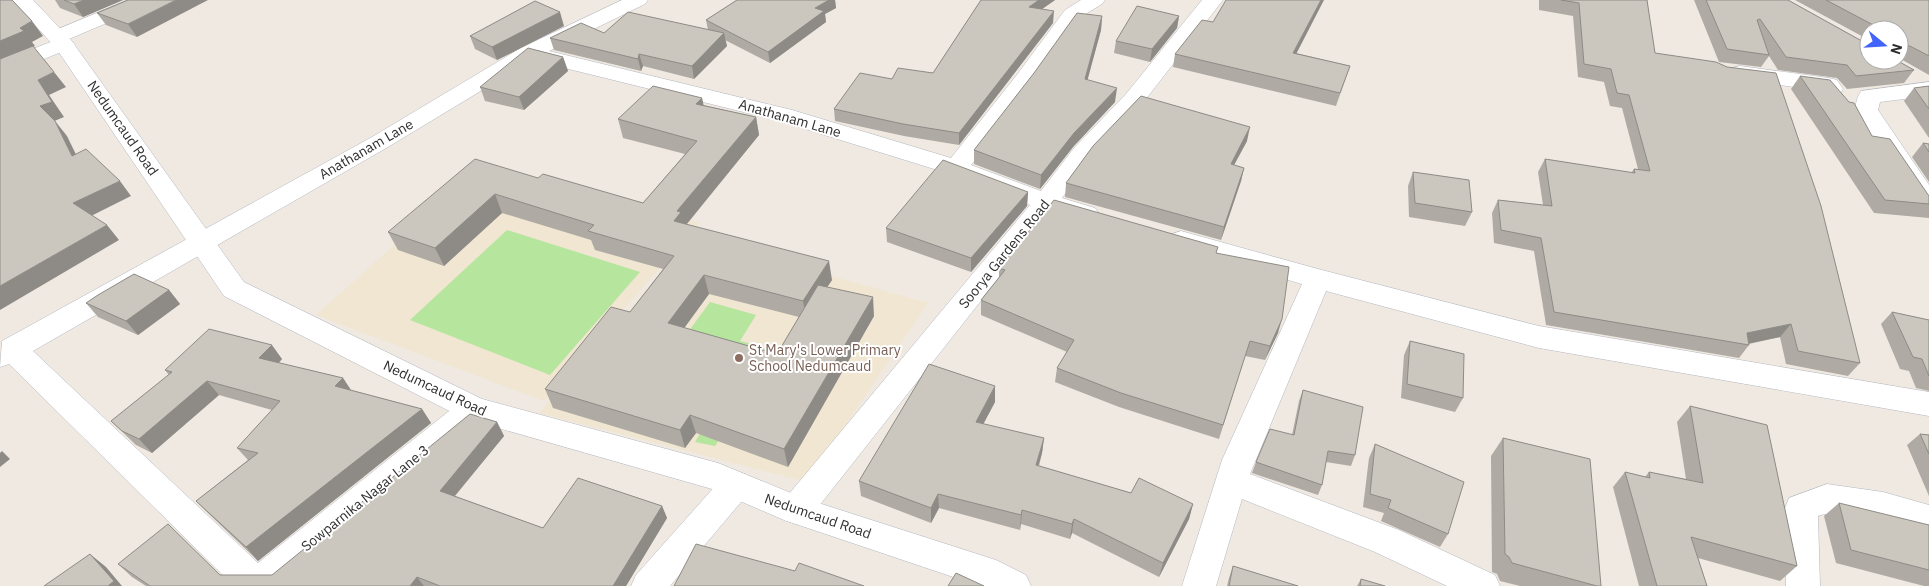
<svg xmlns="http://www.w3.org/2000/svg" width="1929" height="586" font-family="'IBM Plex Sans',sans-serif">
  <rect width="100%" height="100%" fill="#efe9e1"/>
  <g fill="#f0e6d1">
    <polygon points="483,166 699,223 544,401 316,315"/>
    <polygon points="693,237 928,303 807,482 539,413"/>
  </g>
  <g fill="#b6e59e">
    <polygon points="507,230 640,272 550,375 410,320"/>
    <polygon points="710,302 756,315 740,341 778,351 715,446 695,442 744,361 683,339"/>
  </g>
  <g fill="none" stroke-linecap="round" stroke-linejoin="round">
    <defs>
      <g id="street">
        <polygon points="128,0 155,0 152,4 69,39 75,44 71,48 0,77 0,62 53,41 48,36 51,32"/>
        <polygon points="622,0 648,0 645,4 549,51 792,110 951,158 1016,76 1065,10 1081,0 1105,0 1102,4 1079,18 1032,86 971,165 1041,191 1074,148 1126,94 1202,0 1223,0 1142,104 1090,158 1062,198 1095,208 1099,214 1095,220 1086,223 1051,212 808,520 796,524 784,520 779,510 784,500 1030,205 947,173 776,120 532,60 388,147 33,351 258,563 463,400 474,397 485,400 489,409 485,418 282,586 234,586 9,364 0,367 2,341 372,137 521,48"/>
        <polygon points="1740,66 1829,78 1837,80 1843,89 1840,94 1832,96 1822,91 1732,78 1729,73 1732,68"/>
        <path d="M1929 82V96L1880 102 1878 110 1929 185V212L1920 210C1909 193 1857 124 1856 109 1855 103 1858 96 1861 91Z"/>
        <polygon points="1181,231 1318,269 1539,326 1929,392 1929,416 1539,348 1326,291 1250,474 1399,530 1495,575 1500,586 1447,586 1375,552 1242,499 1216,586 1182,586 1222,460 1302,284 1172,246 1168,240 1172,234"/>
        <polygon points="736,471 747,475 752,485 747,495 670,586 631,586 636,575 725,475"/>
        <path d="M1827 484 1883 492 1929 505V533C1902 526 1843 506 1818 516L1820 586H1786L1785 508 1789 498Z"/>
      </g>
      <polygon id="secondary" points="12,0 33,0 71,40 244,282 482,399 718,463 803,498 996,560 1026,575 1031,586 980,586 784,520 712,489 463,418 224,296 56,48"/>
    </defs>
    <use href="#street" stroke="#b4b7c1" stroke-width="1"/>
    <use href="#secondary" stroke="#b4b7c1" stroke-width="1"/>
    <use href="#street" fill="#fff" fill-rule="evenodd"/>
    <use href="#secondary" fill="#fff" fill-rule="evenodd"/>
  </g>
  <g fill="#afaba4" fill-rule="evenodd">
    <polygon points="55,0 123,0 83,17 60,8"/>
    <polygon points="128,0 137,37 106,25 97,13"/>
    <polygon points="737,0 835,0 836,8 825,14 826,22 770,63 725,40 727,46 694,79 643,66 641,71 554,50 550,38 604,33 708,30 706,20"/>
    <polygon points="981,0 1055,0 1042,9 1053,23 959,145 904,136 835,121 834,109 933,73"/>
    <polygon points="1539,0 1647,0 1655,53 1860,363 1848,376 1786,364 1780,337 1749,344 1749,345 1739,358 1546,325 1534,251 1494,243 1492,213 1498,200 1543,205 1538,172 1545,159 1631,173 1634,169 1638,169 1622,108 1610,106 1604,82 1578,77 1573,16 1539,10"/>
    <polygon points="1694,0 1788,0 1914,70 1904,83 1847,89 1837,78 1778,70 1769,56 1761,67 1719,62"/>
    <polygon points="1795,0 1929,0 1929,75 1899,58 1899,30 1869,30 1869,40"/>
    <polygon points="1102,16 1101,30 1087,80 1115,102 1073,147 1040,189 974,164 974,150"/>
    <polygon points="1179,16 1177,28 1150,62 1114,53 1116,41"/>
    <polygon points="564,26 497,60 475,49 470,36"/>
    <polygon points="1296,53 1350,66 1336,106 1173,67 1175,54"/>
    <polygon points="563,57 568,71 524,110 485,101 480,87"/>
    <polygon points="1800,76 1872,136 1929,204 1929,218 1874,213 1791,89"/>
    <polygon points="1929,86 1929,138 1904,101 1914,88"/>
    <path d="M702 98 703 105 756 117 759 135 687 224 832 280 827 287 874 316 788 467 696 433 685 448 553 408 545 389 630 312 663 269 595 250 591 240 502 213 444 266 398 250 388 232 538 178 643 203 685 154 623 138 618 119ZM709 294 799 317 777 354 684 328Z"/>
    <polygon points="1247,141 1234,165 1244,168 1241,181 1221,240 1065,197 1066,183"/>
    <polygon points="1923,143 1929,144 1929,182 1912,157"/>
    <polygon points="1413,172 1472,212 1465,226 1409,217 1408,186"/>
    <polygon points="1028,192 1027,206 971,272 887,242 886,228"/>
    <polygon points="1217,253 1278,333 1265,360 1245,356 1219,439 1119,407 1055,382 1057,368 1067,352 981,315 981,300 999,278 999,268"/>
    <polygon points="169,290 180,304 138,335 98,317 86,303"/>
    <polygon points="1892,312 1929,320 1929,391 1916,388 1909,371 1900,369 1881,324"/>
    <polygon points="1410,341 1463,398 1455,412 1401,398 1404,355"/>
    <polygon points="282,359 279,363 343,378 351,390 422,409 431,423 258,561 209,514 196,501 248,460 237,448 272,410 219,395 152,453 136,445 111,421 169,375 165,370"/>
    <polygon points="1303,390 1355,455 1351,466 1326,462 1322,485 1318,495 1252,473 1256,462 1292,435 1299,401"/>
    <polygon points="995,402 983,424 1044,438 1042,453 1039,466 1131,493 1193,504 1189,519 1159,577 1072,533 1070,539 1021,524 1020,530 939,508 931,523 861,496 859,481"/>
    <polygon points="1690,406 1797,566 1780,581 1698,558 1707,586 1639,586 1613,487 1625,472 1645,477 1649,472 1686,479 1677,422"/>
    <polygon points="497,422 504,436 455,496 543,528 662,506 667,518 626,586 146,586 132,577 118,564 220,575 272,575"/>
    <polygon points="1920,434 1929,435 1929,496 1907,445"/>
    <polygon points="1503,438 1601,586 1520,586 1500,581 1497,574 1492,572 1491,456"/>
    <polygon points="1375,444 1448,534 1440,547 1381,521 1384,513 1363,507 1369,458"/>
    <polygon points="1839,503 1929,570 1929,586 1924,586 1836,563 1824,516"/>
    <polygon points="1233,566 1298,586 1227,586 1229,578"/>
    <polygon points="1361,579 1385,586 1357,586"/>
  </g>
  <g fill="#8e8b86">
    <polygon points="84,0 123,0 83,17 74,4"/>
    <polygon points="176,0 208,0 137,37 128,24"/>
    <polygon points="829,0 835,0 836,8 825,14 826,22 770,63 768,52 815,8"/>
    <polygon points="1039,0 1055,0 1028,19 1029,7"/>
    <polygon points="1321,0 1324,0 1290,66 1293,53"/>
    <polygon points="1054,11 1053,23 959,145 959,133"/>
    <polygon points="560,12 564,26 497,60 492,47"/>
    <polygon points="1102,16 1101,30 1084,93 1085,79"/>
    <polygon points="1179,16 1177,28 1150,62 1152,49"/>
    <polygon points="32,21 43,36 32,42 35,46 0,60 0,41 20,28"/>
    <polygon points="724,33 727,46 694,79 692,66"/>
    <polygon points="639,54 643,66 641,71 638,59"/>
    <polygon points="563,57 568,71 524,110 519,97"/>
    <polygon points="54,72 66,87 49,95 64,117 52,122 40,106 38,80"/>
    <polygon points="1117,88 1115,102 1073,147 1040,189 1041,175 1074,133"/>
    <polygon points="702,98 706,116 696,104"/>
    <polygon points="756,117 759,135 685,226 674,221 677,211"/>
    <polygon points="55,121 67,136 84,171 72,156"/>
    <polygon points="1250,127 1247,141 1227,178 1231,164"/>
    <polygon points="1244,168 1241,181 1221,240 1224,227"/>
    <polygon points="120,181 131,196 85,219 73,203"/>
    <polygon points="1028,192 1027,206 971,272 971,258"/>
    <polygon points="495,194 502,213 444,266 435,248"/>
    <polygon points="107,225 119,240 0,310 0,286"/>
    <polygon points="829,261 832,280 806,319 803,301"/>
    <polygon points="704,275 709,294 674,342 668,323"/>
    <polygon points="169,290 180,304 138,335 126,321"/>
    <polygon points="873,297 874,316 788,467 784,449"/>
    <polygon points="1282,319 1278,333 1265,360 1270,346"/>
    <polygon points="1791,324 1780,337 1746,344 1747,333"/>
    <polygon points="272,345 282,359 270,372 259,358"/>
    <polygon points="343,378 352,392 335,386"/>
    <polygon points="207,381 219,395 152,453 139,439"/>
    <polygon points="995,386 995,402 976,438 976,422"/>
    <polygon points="422,409 431,423 258,561 246,547"/>
    <polygon points="690,415 696,433 685,448 680,430"/>
    <polygon points="497,422 504,436 448,504 440,491"/>
    <polygon points="1044,438 1042,453 1034,480 1036,465"/>
    <polygon points="2,451 10,459 0,467 0,453"/>
    <polygon points="938,494 939,508 931,523 931,508"/>
    <polygon points="1193,504 1189,519 1159,577 1163,563"/>
    <polygon points="662,506 667,518 626,586 613,586"/>
    <polygon points="1022,510 1021,524 1020,530 1021,515"/>
    <polygon points="1074,519 1072,533 1070,539 1072,524"/>
    <polygon points="90,554 106,567 122,586 108,586"/>
    <polygon points="417,577 424,586 410,586"/>
  </g>
  <g fill="#cbc7bf" stroke="#8e8b86">
    <polygon points="0,0 12,0 32,21 20,28 24,31 0,41"/>
    <polygon points="64,0 84,0 74,4"/>
    <polygon points="128,0 176,0 128,24 97,13"/>
    <polygon points="737,0 829,0 815,8 824,11 768,52 706,20"/>
    <polygon points="981,0 1039,0 1029,7 1054,11 959,133 903,124 834,109 860,73 892,79 898,68 933,73"/>
    <polygon points="1226,0 1321,0 1293,53 1350,66 1340,93 1175,54 1202,20 1213,22"/>
    <polygon points="1561,0 1647,0 1655,53 1716,62 1727,67 1776,73 1821,206 1860,363 1798,351 1791,324 1747,333 1749,345 1554,312 1541,238 1501,230 1498,200 1552,206 1545,159 1635,173 1634,169 1650,171 1629,95 1617,93 1611,69 1584,64 1579,3"/>
    <polygon points="1706,0 1788,0 1869,45 1869,60 1896,60 1914,70 1856,76 1847,65 1786,57 1760,19 1757,20 1769,55 1727,49"/>
    <polygon points="1826,0 1929,0 1929,56 1910,46 1899,46 1899,30 1879,30 1879,28"/>
    <polygon points="535,1 560,12 492,47 470,36"/>
    <polygon points="1137,6 1179,16 1152,49 1116,41"/>
    <polygon points="628,12 724,33 692,66 639,54 638,59 550,38 581,23 604,33"/>
    <polygon points="1077,13 1102,16 1085,79 1117,88 1074,133 1041,175 974,150 1034,73"/>
    <polygon points="33,46 54,72 38,80 52,102 40,106 55,121 72,156 86,149 120,181 73,203 107,225 0,286 0,59"/>
    <polygon points="528,48 563,57 519,97 480,87"/>
    <polygon points="1800,76 1830,80 1849,102 1854,103 1872,136 1890,139 1929,196 1929,204 1885,200"/>
    <polygon points="653,86 702,98 696,104 756,117 677,211 681,212 674,221 829,261 803,301 704,275 668,323 777,354 818,285 873,297 784,449 690,415 680,430 545,389 611,307 630,312 674,256 588,231 594,225 495,194 435,248 388,232 475,159 538,178 543,174 643,203 697,141 618,119"/>
    <polygon points="1929,86 1929,109 1914,88"/>
    <polygon points="1141,96 1250,127 1231,164 1244,168 1224,227 1066,183 1093,146"/>
    <polygon points="1923,143 1929,144 1929,152"/>
    <polygon points="943,160 1028,192 971,258 886,228"/>
    <polygon points="1413,172 1469,180 1472,212 1415,203"/>
    <polygon points="1054,200 1218,247 1216,253 1289,267 1282,319 1270,346 1250,341 1223,425 1121,393 1057,368 1074,340 981,300 1005,270 999,268"/>
    <polygon points="134,274 169,290 126,321 86,303 98,295"/>
    <polygon points="1892,312 1929,320 1929,376 1922,359 1913,357"/>
    <polygon points="209,329 272,345 259,358 343,378 335,386 422,409 246,547 196,501 258,453 237,448 280,401 207,381 139,439 122,431 111,421 172,372 165,370"/>
    <polygon points="1410,341 1464,354 1463,398 1407,384"/>
    <polygon points="929,364 995,386 976,422 1044,438 1036,465 1131,493 1139,478 1193,504 1163,563 1074,519 1072,524 1022,510 1021,515 938,494 931,508 859,481"/>
    <polygon points="1303,390 1363,407 1355,455 1328,451 1322,485 1256,462 1270,429 1294,435"/>
    <polygon points="1690,406 1767,425 1797,566 1691,537 1707,586 1657,586 1625,472 1650,478 1649,472 1703,483"/>
    <polygon points="470,414 497,422 440,491 543,528 578,478 662,506 613,586 440,586 417,577 410,586 150,586 118,564 168,524 220,575 272,575"/>
    <polygon points="1920,434 1929,435 1929,454"/>
    <polygon points="1503,438 1590,459 1601,586 1597,586 1512,563 1509,557 1505,554"/>
    <polygon points="1375,444 1464,482 1448,534 1388,508 1391,500 1370,494"/>
    <polygon points="1839,503 1929,525 1929,570 1851,550"/>
    <polygon points="696,544 795,571 799,563 864,586 674,586"/>
    <polygon points="90,554 114,581 108,586 44,586"/>
    <polygon points="1233,566 1298,586 1229,586"/>
    <polygon points="956,573 984,586 948,586"/>
    <polygon points="1361,579 1385,586 1360,586"/>
  </g>
  <circle fill="#8d6e63" stroke="#fff" stroke-width="2" cx="739" cy="358" r="5"/>
  <g text-anchor="middle" dominant-baseline="central" stroke-width="4" stroke-linejoin="round" paint-order="stroke">
    <g font-size="14" fill="#2e2e2e" stroke="#fff">
      <text transform="translate(790 118) rotate(16)">Anathanam Lane</text>
      <text transform="translate(123 128) rotate(55)">Nedumcaud Road</text>
      <text transform="translate(366 149) rotate(-30)">Anathanam Lane</text>
      <text transform="translate(1004 254) rotate(-51)">Soorya Gardens Road</text>
      <text transform="translate(435 388) rotate(25)">Nedumcaud Road</text>
      <text transform="translate(365 498) rotate(-39)">Sowparnika Nagar Lane 3</text>
      <text transform="translate(818 516) rotate(19)">Nedumcaud Road</text>
    </g>
    <g font-size="14" fill="#785e54" stroke="#fff" text-anchor="start">
      <text x="749" y="350">St Mary's Lower Primary<tspan x="749" dy="16">School Nedumcaud</tspan></text>
    </g>
  </g>
  <g transform="translate(1884 45) rotate(108)"><circle r="24" fill="#ffffff" stroke="#ababab"/>
  <path d="M0-4L9 19L0 12L-9 19Z" fill="#4264fb"/>
  <text y="-8" font-size="14" font-weight="bold" text-anchor="middle" fill="#2e2e2e">N</text>
  </g>
</svg>
